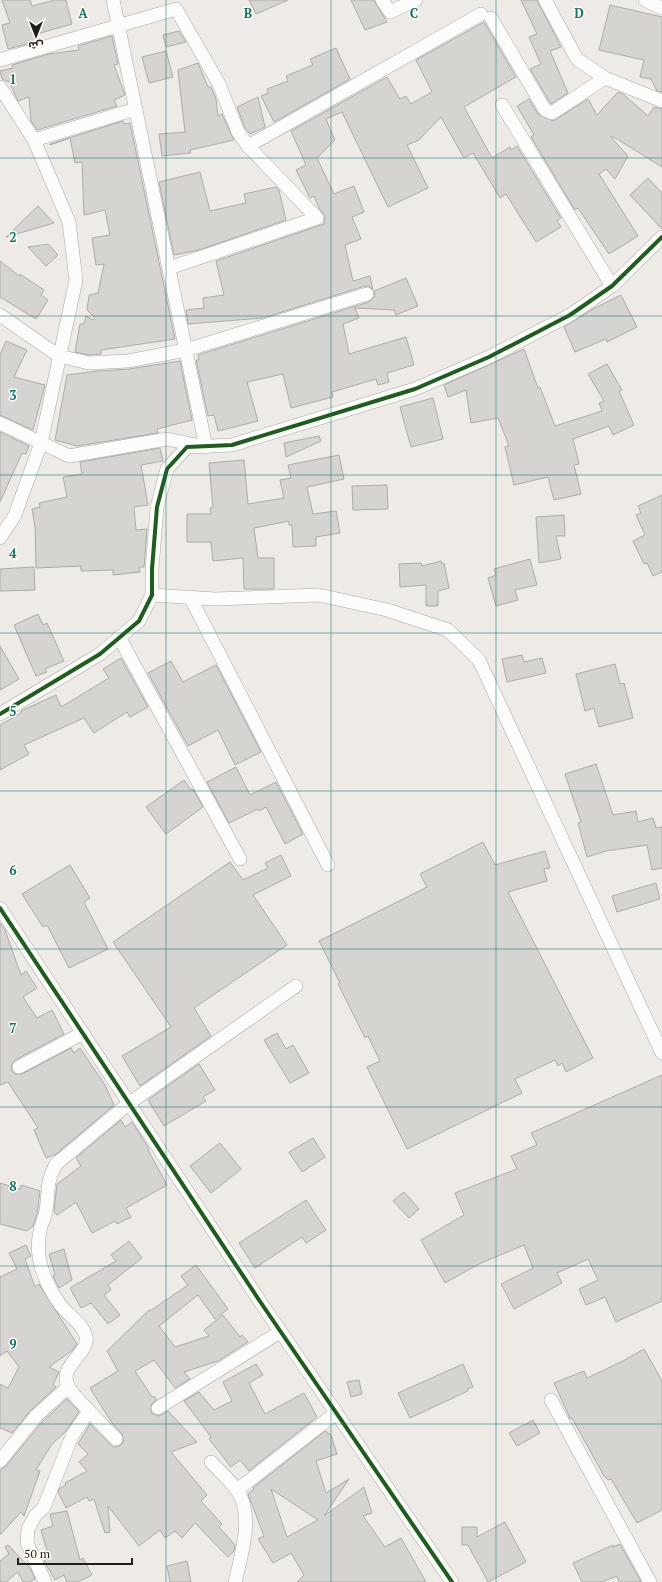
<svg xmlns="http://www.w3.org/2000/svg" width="662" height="1582" font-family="'PT Serif','Noto Sans Arabic',serif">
  <rect width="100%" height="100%" fill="#eeebe7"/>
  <g fill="#d6d4d0" stroke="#adaba8" fill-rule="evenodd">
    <polygon points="2,0 30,0 32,6 55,0 66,0 72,24 37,34 38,41 8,49 2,25 10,23"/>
    <polygon points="249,0 288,0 256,14"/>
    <polygon points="351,0 374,0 387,22 365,30"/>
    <polygon points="521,0 537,0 561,47 550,51 568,93 551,104 530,69 541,64 529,37 537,34"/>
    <polygon points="610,5 662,17 662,92 657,91 651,79 640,77 644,60 599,50"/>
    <polygon points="484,22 516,77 464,107 492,158 510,147 511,150 517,146 561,218 557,221 561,227 536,242 506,194 500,198 473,153 464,158 441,117 419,140 407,145 428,188 388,207 342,112 326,119 335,140 317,158 334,194 354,186 364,212 352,217 361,239 345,245 353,281 370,276 373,290 369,286 365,286 263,318 188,324 186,310 204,308 203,298 224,295 216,261 324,224 325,216 319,208 314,196 310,198 296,170 306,165 291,131 387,77 400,99 406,96 411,104 432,92 416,60"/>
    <polygon points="179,31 186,42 166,47 163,35"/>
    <polygon points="112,36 118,64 114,65 125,95 114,100 117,106 37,130 31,121 29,97 18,101 9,82 2,79 0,71 13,68 12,65 49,54 79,50 78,46"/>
    <polygon points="336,48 350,79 274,122 261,96 268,93 267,89 288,81 286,76 313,65 310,59"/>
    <polygon points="166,51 173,77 149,83 142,57"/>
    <polygon points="198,63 208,87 211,87 216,99 218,116 222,114 234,140 190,150 191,153 162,156 159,134 185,132 178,70"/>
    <polygon points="618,92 623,94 648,116 654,107 662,109 662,167 612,136 611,137 628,156 615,179 606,169 599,174 638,236 609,254 578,208 575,210 531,137 534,135 517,106 529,99 538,114 553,121 588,99 597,115"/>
    <polygon points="258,97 265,127 250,134 245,128 237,107"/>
    <polygon points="123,121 124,124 130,123 175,339 101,350 101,354 90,355 75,352 80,324 84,324 86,316 93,320 95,318 87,310 89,295 98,293 104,264 96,265 92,238 110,235 105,210 84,215 82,162 75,163 70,138 50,145 50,144"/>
    <polygon points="200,172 210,211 246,203 244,194 276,187 279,190 286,220 199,250 174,255 159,182"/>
    <polygon points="648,178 662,193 662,229 630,195"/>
    <polygon points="38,206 54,223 6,237"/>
    <polygon points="48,244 58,255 46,266 28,247"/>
    <polygon points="0,261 19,276 20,274 44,290 41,295 48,300 36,319 0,297"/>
    <polygon points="406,278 418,306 396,315 394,310 355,308 359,318 343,324 349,354 406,337 414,365 387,373 389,382 378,385 376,379 332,392 333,397 291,408 283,374 247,382 258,421 218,431 214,415 208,416 196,360 199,360 198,355 369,302 375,296 374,291"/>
    <polygon points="621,295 637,327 607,342 606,339 575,352 564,327 593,309"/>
    <polygon points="6,341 27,350 14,377 45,385 33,430 0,415 0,355"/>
    <polygon points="524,349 538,388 540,387 555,426 602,411 599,403 604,401 588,374 607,364 622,390 619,391 634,425 613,435 609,426 573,439 579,464 574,465 581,494 554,500 548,477 514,485 505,447 509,446 498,418 471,423 466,390 448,397 444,385"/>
    <polygon points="180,361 192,420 157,429 158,433 77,446 55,440 67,375 98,371 129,369"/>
    <polygon points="433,398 443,439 411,447 400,407"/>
    <polygon points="0,432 29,446 26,454 22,453 0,502"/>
    <polygon points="319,436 321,441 286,457 284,443"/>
    <polygon points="160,448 163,461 141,465 148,505 134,507 136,530 147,529 144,567 139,567 140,572 113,575 113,570 81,571 81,566 36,568 35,527 32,509 40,507 39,503 67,497 63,477 82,474 80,462"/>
    <polygon points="339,455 344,479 307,487 313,514 336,511 340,533 316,537 316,546 293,547 292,525 289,525 289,521 254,528 258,558 274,558 274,589 244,589 243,558 213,561 211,542 187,542 187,514 211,514 210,508 213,508 209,463 244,460 248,504 284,498 280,480 291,478 288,465"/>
    <polygon points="387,485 388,509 353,510 352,486"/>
    <polygon points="662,495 662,572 653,576 647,563 644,564 633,541 645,535 636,515 641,513 638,506"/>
    <polygon points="564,515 565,536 556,536 561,559 539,563 536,517"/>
    <polygon points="530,559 537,585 515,590 518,600 496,606 488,578 496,575 494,569"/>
    <polygon points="441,561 442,564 444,563 449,588 438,591 438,606 426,606 426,585 400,587 399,564 421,563 422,566"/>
    <polygon points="34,567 35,590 0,591 0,569"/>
    <polygon points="38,614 43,625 47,623 64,661 45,669 47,672 36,676 14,625"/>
    <polygon points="0,646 19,679 0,690"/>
    <polygon points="522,655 524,662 542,658 546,673 507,682 502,659"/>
    <polygon points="121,658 148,707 130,717 127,712 94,733 84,718 24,745 29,754 0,770 0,725 21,713 21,711 23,710 56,695 61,707 109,678 103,669"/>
    <polygon points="171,661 183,682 216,665 261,752 235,765 218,730 188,746 148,673"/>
    <polygon points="615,664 620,684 624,683 633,718 599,727 594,708 585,711 576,674"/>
    <polygon points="596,764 613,815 636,811 638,822 653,818 656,828 662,827 662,868 652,870 647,845 606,851 587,857 578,823 581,822 565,774"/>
    <polygon points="236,767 250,795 276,782 303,834 285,844 266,807 259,811 258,809 229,823 207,782"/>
    <polygon points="184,780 191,790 193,789 203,807 166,834 146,807"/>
    <polygon points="483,842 495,865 545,851 550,868 544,869 547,881 508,892 593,1058 566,1072 562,1063 558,1066 555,1060 515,1079 522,1093 407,1149 367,1067 380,1061 368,1036 365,1038 338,984 340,983 319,941 427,887 420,874"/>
    <polygon points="281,855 291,876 253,895 287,945 194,1008 211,1036 140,1086 122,1056 171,1027 113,942 230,862 243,880 268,868 265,863"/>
    <polygon points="70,865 90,898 84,902 108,949 69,968 47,925 43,927 22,894"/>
    <polygon points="656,883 660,899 617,912 612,896"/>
    <polygon points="0,923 5,930 21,975 26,971 37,988 23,997 37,1018 52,1010 64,1034 15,1060 11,1066 12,1071 15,1074 22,1074 71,1048 74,1053 80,1048 105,1085 114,1105 56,1154 46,1158 34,1130 38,1128 8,1082 0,1085"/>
    <polygon points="277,1033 286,1049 293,1045 309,1073 290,1083 264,1040"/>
    <polygon points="199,1064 215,1090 203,1097 206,1101 164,1126 148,1100"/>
    <polygon points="662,1075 662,1301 616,1322 605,1297 586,1305 579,1289 598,1280 588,1259 557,1273 562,1283 514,1309 501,1284 533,1268 524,1245 479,1264 445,1283 421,1240 464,1215 455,1193 517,1169 511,1156 537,1145 531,1133"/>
    <polygon points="121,1120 125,1127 132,1122 149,1149 148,1150 167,1185 126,1208 131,1217 117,1224 115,1221 92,1233 76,1202 57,1215 54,1211 57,1184 81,1166 76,1158"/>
    <polygon points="313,1138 325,1157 302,1172 289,1152"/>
    <polygon points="220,1143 241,1169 211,1193 190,1166"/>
    <polygon points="0,1183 20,1189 21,1185 40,1191 37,1214 33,1226 27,1231 0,1224"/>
    <polygon points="404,1192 419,1209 409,1218 393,1201"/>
    <polygon points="306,1200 326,1230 306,1243 302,1237 255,1268 239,1243"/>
    <polygon points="129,1241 142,1258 108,1285 111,1290 104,1295 120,1315 108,1324 91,1303 81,1308 70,1288 116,1261 111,1255"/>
    <polygon points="26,1245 31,1256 25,1259 35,1287 39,1284 77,1344 73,1350 49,1367 59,1372 53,1385 56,1387 31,1410 12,1433 0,1428 0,1384 8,1388 19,1367 7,1351 0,1356 0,1277 17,1269 9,1253"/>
    <polygon points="64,1249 72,1280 59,1288 53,1276 55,1275 49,1254"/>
    <polygon points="196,1265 228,1309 215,1319 198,1295 159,1326 175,1347 209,1336 204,1330 223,1315 240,1337 242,1335 248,1342 218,1361 184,1372 190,1379 175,1388 154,1360 135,1371 152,1397 153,1396 157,1399 151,1405 151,1413 159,1416 168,1411 197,1442 171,1452 207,1495 201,1501 222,1524 219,1527 235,1545 234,1551 228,1557 195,1523 182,1538 175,1531 165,1538 160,1530 139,1546 108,1506 110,1532 105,1533 94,1499 89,1501 87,1497 66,1508 58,1492 60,1488 66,1485 65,1483 87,1471 79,1462 88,1454 78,1444 90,1424 113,1447 118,1447 124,1442 122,1434 112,1423 90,1388 118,1371 107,1351 149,1310 150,1311 188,1285 181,1276"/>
    <polygon points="644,1349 662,1381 662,1510 637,1523 611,1479 608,1480 604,1476 572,1418 570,1419 569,1416 554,1383 584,1371 587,1378 623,1361"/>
    <polygon points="256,1364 263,1375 249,1383 265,1414 304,1393 317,1417 249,1471 240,1460 231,1467 209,1439 211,1437 184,1401 199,1392 214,1410 232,1401 223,1382"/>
    <polygon points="463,1364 473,1387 467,1389 468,1391 410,1418 398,1393"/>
    <polygon points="359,1380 362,1394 351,1397 347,1382"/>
    <polygon points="67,1399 79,1412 65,1432 52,1444 36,1470 40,1471 24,1516 21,1512 0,1535 0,1470 6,1466 42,1422"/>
    <polygon points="533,1420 540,1433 517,1446 509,1433"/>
    <path d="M325 1431 331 1435 337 1454 316 1461 326 1493 349 1479 324 1516 364 1487 372 1513 363 1516 385 1547 401 1538 426 1582H297L304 1575 291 1553 273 1563 258 1539 264 1536 248 1494 254 1489 253 1488ZM271 1489 318 1520 287 1537Z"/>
    <polygon points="67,1511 80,1560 83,1558 92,1575 78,1582 67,1582 64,1575 55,1580 44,1561 49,1558 41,1530 53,1526 50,1514"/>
    <polygon points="505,1522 526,1562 488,1582 468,1545 462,1545 462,1527 477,1527 477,1537"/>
    <polygon points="620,1544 641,1582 619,1582 617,1576 602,1582 582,1582 573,1563 613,1545 613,1547"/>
    <polygon points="8,1545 30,1568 35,1579 29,1582 23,1582 18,1572 6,1582 0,1582 0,1561 9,1554 5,1547"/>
    <polygon points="187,1561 191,1582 170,1582 167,1566"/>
  </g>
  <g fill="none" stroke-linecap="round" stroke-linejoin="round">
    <defs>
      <g id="street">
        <polyline points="382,0 390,12 416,0"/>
        <polyline points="545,0 577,59 605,78 662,101"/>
        <polyline points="645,0 662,8"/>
        <polyline points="491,18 545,110 552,113 605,78"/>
        <polyline points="0,60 176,9 219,84 238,132 248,146 317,218 169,268"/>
        <polyline points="0,87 34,140 69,222 76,280 41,443 15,515 0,538"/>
        <polyline points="502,105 612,286"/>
        <polyline points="34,140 136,109"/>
        <polyline points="248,146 481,14"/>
        <polyline points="0,315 59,356 89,363 128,361 186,350 367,294"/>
        <polyline points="0,423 69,456 167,439 206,447 113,0"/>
        <polyline points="152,595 215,599 319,595 387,610 448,630 479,660 662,1053"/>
        <polyline points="190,597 328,865"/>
        <polyline points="119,637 240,859"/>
        <polyline points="0,714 100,654 139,621 152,595 152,569 157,507 167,469 187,447 232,445 415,389 489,357 570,315 612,286 662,237"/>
        <polyline points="0,908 259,1300 452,1582"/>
        <polyline points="19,1067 83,1033"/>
        <polyline points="551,1400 650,1582"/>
        <polyline points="158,1408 280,1332"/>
        <polyline points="89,1411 116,1439"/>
        <polyline points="0,1461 36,1416 68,1387"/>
        <path d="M211 1462C219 1471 229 1479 236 1489 255 1513 241 1556 235 1582"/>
        <polyline points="237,1490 336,1413"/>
        <path d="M45 1582 27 1543 28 1529 35 1516 44 1507 72 1436 89 1411C83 1404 74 1396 69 1388 56 1366 90 1354 86 1336 82 1322 67 1315 59 1303 45 1282 34 1258 40 1231 41 1224 45 1218 46 1211 49 1191 46 1182 56 1164L128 1104 296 986"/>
      </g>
    </defs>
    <use href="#street" stroke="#a9a7a4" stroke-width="14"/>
    <use href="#street" stroke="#fcfcfb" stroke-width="13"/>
    <defs>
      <g id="cycleway">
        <polyline points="0,714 100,654 139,621 152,595 152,569 157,507 167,469 187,447 232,445 415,389 489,357 570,315 612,286 662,237"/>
        <polyline points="0,908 259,1300 452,1582"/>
      </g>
    </defs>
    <use href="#cycleway" stroke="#fffaf1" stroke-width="6"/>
    <use href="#cycleway" stroke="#1b5e20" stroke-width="4"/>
  </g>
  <path fill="none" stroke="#0f766e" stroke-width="1" stroke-opacity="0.55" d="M166 0V1582M331 0V1582M496 0V1582M0 158H662M0 316H662M0 475H662M0 633H662M0 791H662M0 949H662M0 1107H662M0 1266H662M0 1424H662"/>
  <g font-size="13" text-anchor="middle" font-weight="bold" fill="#0f766e" stroke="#fffaf1" stroke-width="3" stroke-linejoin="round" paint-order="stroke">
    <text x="83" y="18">A</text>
    <text x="248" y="18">B</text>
    <text x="414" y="18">C</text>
    <text x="579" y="18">D</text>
    <text x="13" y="84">1</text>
    <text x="13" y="242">2</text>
    <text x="13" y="400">3</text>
    <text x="13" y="558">4</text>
    <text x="13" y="716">5</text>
    <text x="13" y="875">6</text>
    <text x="13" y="1033">7</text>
    <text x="13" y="1191">8</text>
    <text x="13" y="1349">9</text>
  </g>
  <g transform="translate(36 36) rotate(180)" stroke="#fffaf1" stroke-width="3" paint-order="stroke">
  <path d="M0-3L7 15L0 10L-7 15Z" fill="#201e1b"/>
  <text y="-6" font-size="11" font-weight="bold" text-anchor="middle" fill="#201e1b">ش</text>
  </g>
  <path d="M18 1558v6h114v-6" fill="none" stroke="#201e1b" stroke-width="2"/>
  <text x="24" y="1558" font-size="12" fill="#201e1b" stroke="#fffaf1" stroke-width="3" paint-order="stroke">50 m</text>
</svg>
